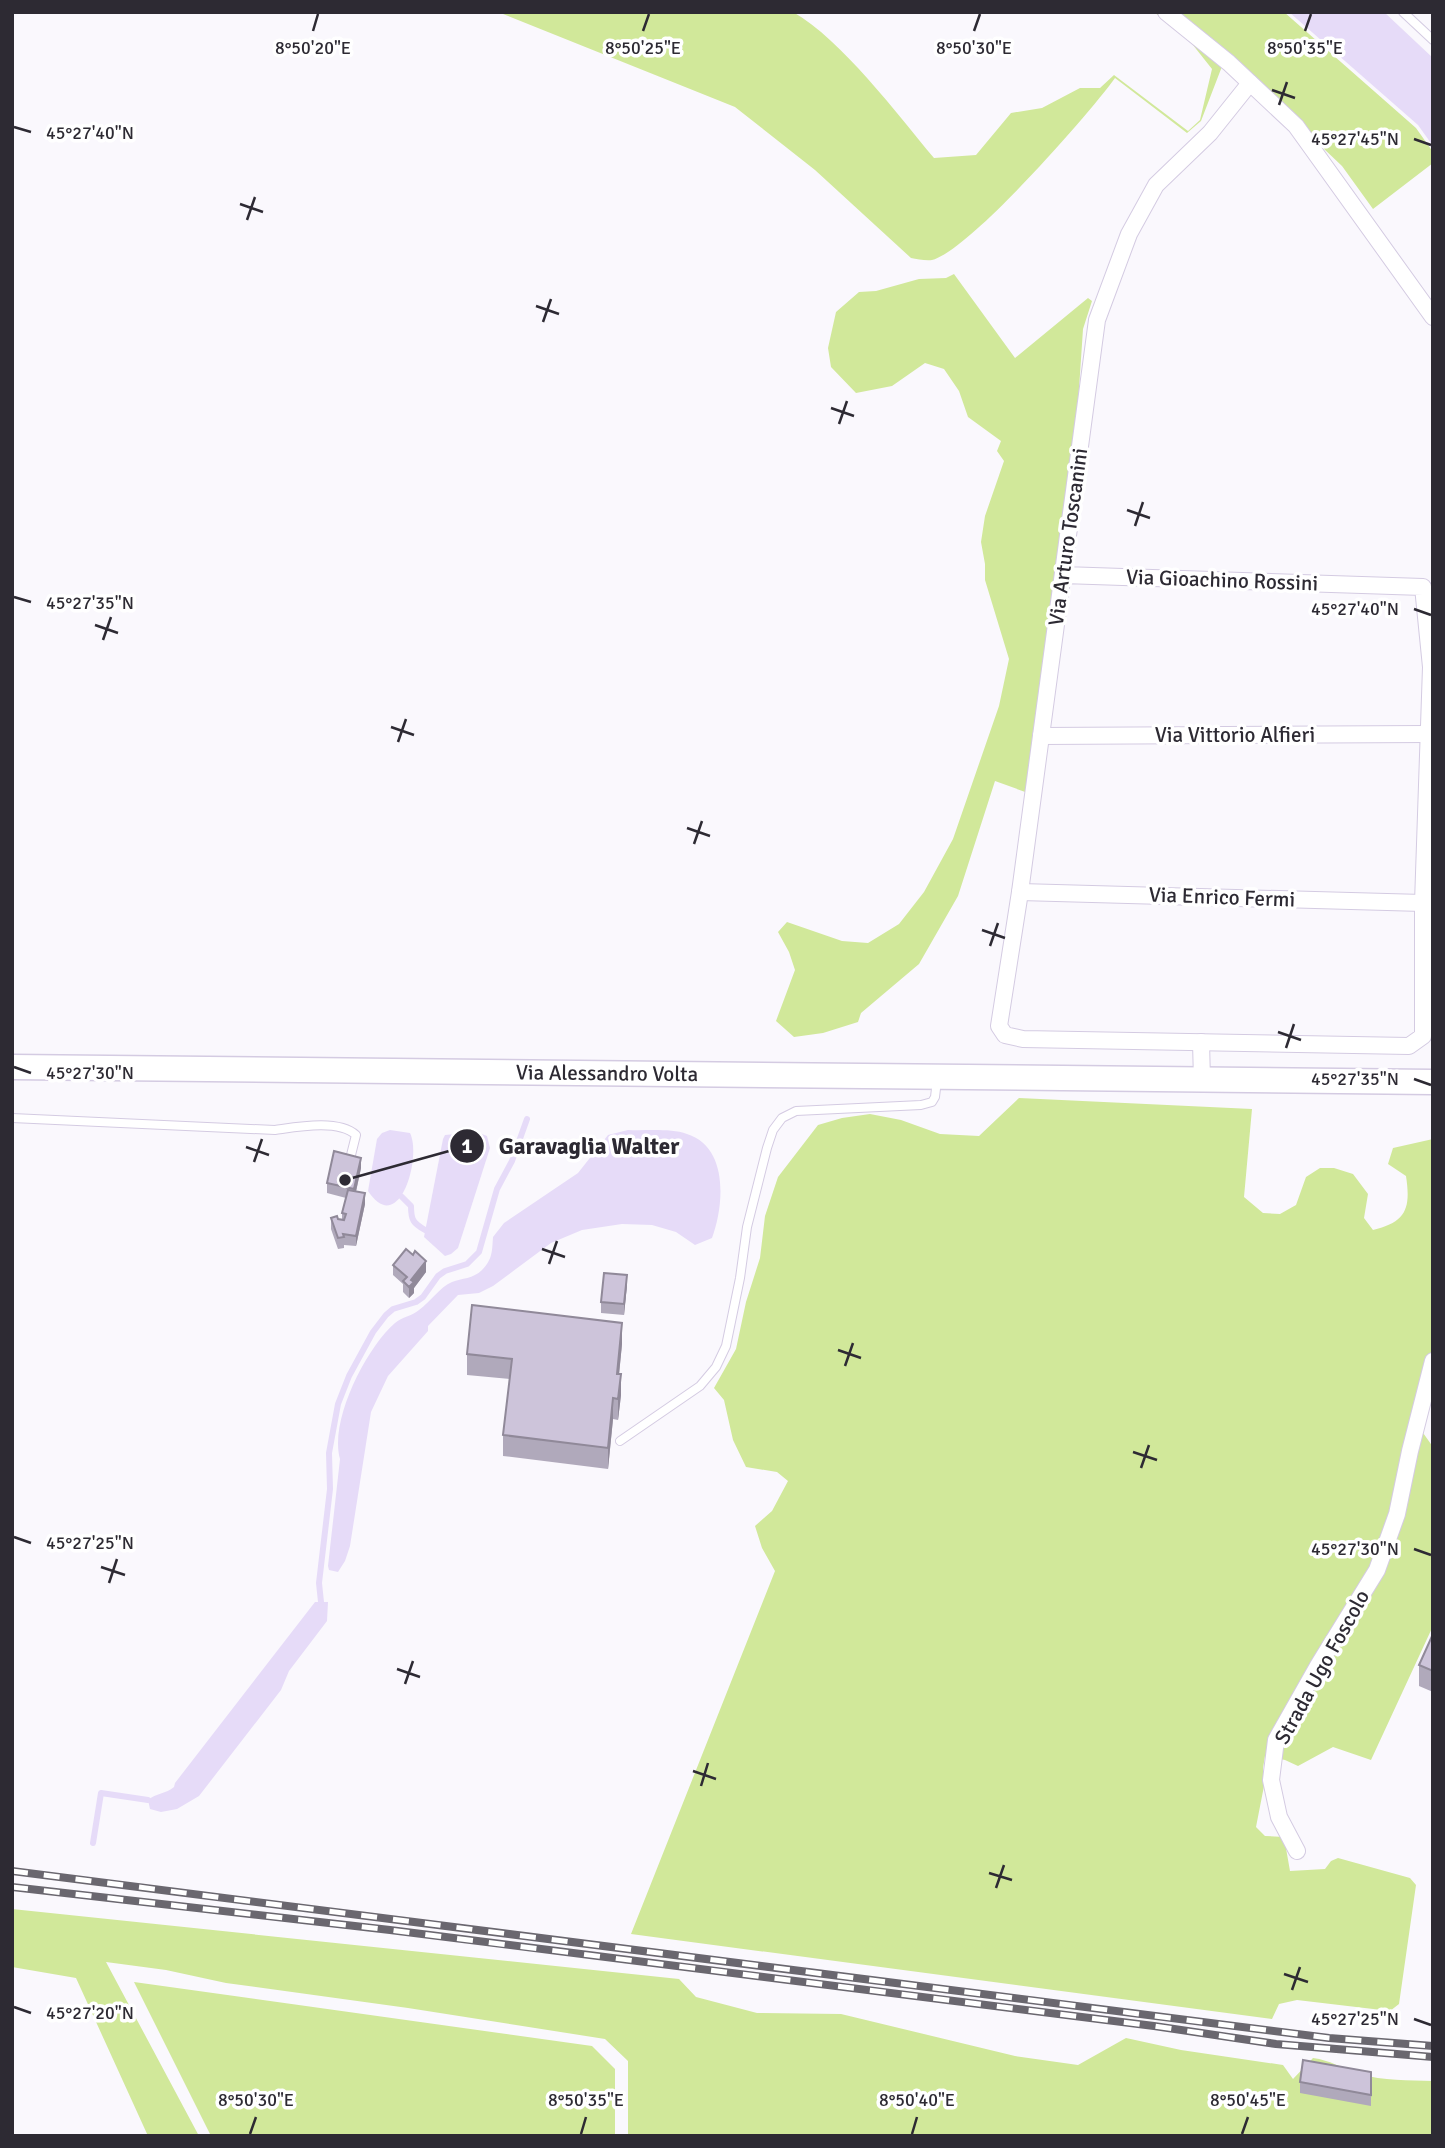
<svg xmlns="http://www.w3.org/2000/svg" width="1445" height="2148" font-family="Signika,sans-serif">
  <rect width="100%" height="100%" fill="#faf8fd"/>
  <g fill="#d1e89a">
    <path d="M498 12H793C842 40 897 114 934 158L976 155 1011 113 1042 108 1080 88H1100L1114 75 1188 131 1200 120 1212 69 1189 40 1154 12H1284L1416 128 1433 152V163L1373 209 1342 166 1226 56 1201 121 1187 133 1115 78C1090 113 969 251 932 260 926 261 917 259 911 258L815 170 735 107Z"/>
    <polygon points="954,274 1015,358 1088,298 1092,301 1083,329 1075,449 1028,793 995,781 958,896 919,964 861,1013 858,1022 823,1033 794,1037 776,1021 795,970 789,952 778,932 787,922 842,941 868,943 899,924 924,892 953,839 999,706 1009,659 985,580 985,564 981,542 985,516 1004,461 997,451 1001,441 968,417 959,391 944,369 925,363 892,386 856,393 831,367 828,348 836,312 859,292 876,291 919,279 946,278"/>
    <path d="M1019 1098 1252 1109 1244 1197 1263 1213 1280 1214 1296 1205 1306 1177 1320 1168H1334L1353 1174 1368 1194 1364 1218 1373 1230C1406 1222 1411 1209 1406 1176L1388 1164 1393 1148 1433 1139V1349L1425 1375 1421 1430 1433 1447V1626L1371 1760 1333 1747 1298 1766 1285 1760 1265 1756 1263 1768 1264 1786 1256 1827 1265 1836 1284 1837 1290 1871 1325 1869 1331 1861 1338 1858 1410 1878 1416 1885 1399 2004 1390 2011 1297 2000 1279 2004 1272 2019 631 1934 775 1571 762 1548 755 1526 772 1511 788 1481 777 1472 746 1467 733 1440 724 1400 714 1388 736 1349 746 1302 760 1258 765 1216 778 1177 818 1125 842 1118 870 1114 901 1120 940 1134 979 1136Z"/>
    <path d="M12 1909 679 1979 696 1997 757 2013 841 2014 1015 2056 1078 2065 1126 2038 1181 2050 1283 2065 1293 2079 1313 2058C1330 2060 1343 2069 1360 2074 1383 2081 1409 2080 1433 2081V2136H628V2061L605 2039 408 2008 226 1983 166 1970 106 1962 199 2136H148L76 1978 12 1967Z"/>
    <polygon points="134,1982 592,2046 615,2069 615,2136 211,2136"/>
  </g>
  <g fill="#e6dbf8">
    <polygon points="1289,12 1384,12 1433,58 1433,146 1418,125"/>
    <path d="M390 1130 410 1133C422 1157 399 1238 368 1191L377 1139 382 1133Z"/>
    <path d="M628 1130C646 1131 670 1128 687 1134 729 1147 724 1206 712 1238L695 1245 676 1232 652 1225 622 1224 582 1230 551 1243 493 1286 479 1293 458 1295 428 1326V1331L388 1376 371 1412 350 1546 345 1561 338 1572 329 1570 328 1566 340 1459C329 1421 366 1348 395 1323 402 1317 412 1316 419 1310 430 1302 440 1287 452 1282 462 1278 473 1279 482 1270 493 1259 492 1250 493 1237L504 1223 578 1173 608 1135Z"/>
    <polygon points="477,1132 487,1136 490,1148 458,1248 451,1254 445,1256 424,1237 443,1139 445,1135"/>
    <path d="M315 1602H328L327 1621 289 1671 281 1690 199 1796 177 1809 161 1812 150 1809 148 1800C156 1793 166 1794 174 1787L175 1783Z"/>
  </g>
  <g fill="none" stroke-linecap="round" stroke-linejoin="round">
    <g stroke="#e6dbf8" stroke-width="6">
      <path d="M402 1197 411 1206C411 1220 413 1223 425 1230"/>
      <polyline points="321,1602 319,1583 330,1489 329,1453 338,1404 349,1376 373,1332 386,1315 393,1309 416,1302 423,1297 438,1276 445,1271 467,1264 479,1252 497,1189 512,1161 527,1119"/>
      <polyline points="93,1843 101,1793 148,1800"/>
    </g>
    <defs>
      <g id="service">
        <polyline points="1403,12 1433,40"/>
        <path d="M12 1118 275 1130C297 1127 338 1119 356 1135L350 1159"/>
        <polyline points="620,1441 700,1386 716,1367 726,1346 740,1278 747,1227 767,1148 773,1130 782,1118 796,1111 921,1105 932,1102 935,1097 937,1080"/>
      </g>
      <g id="minor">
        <polyline points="1166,12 1229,63 1296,126 1433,317"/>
        <polyline points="1063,575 1423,587 1431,667 1423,903 1423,1036 1409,1046 1023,1039 1005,1035 999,1026 1020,892 1097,320 1129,234 1156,185 1210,133 1250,83"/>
        <polyline points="1041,736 1428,734"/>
        <polyline points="1020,892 1423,903"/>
        <polyline points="1201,1042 1202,1080"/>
        <polyline points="1297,1851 1279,1817 1271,1780 1276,1740 1319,1664 1377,1570 1397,1514 1410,1451 1433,1361"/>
      </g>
      <g id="primary">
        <path id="s1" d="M12 1067 1433 1082"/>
      </g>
    </defs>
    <use href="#service" stroke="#d4cbe2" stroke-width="10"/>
    <use href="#minor" stroke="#d4cbe2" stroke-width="18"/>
    <use href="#primary" stroke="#d4cbe2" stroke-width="27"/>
    <use href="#service" stroke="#fff" stroke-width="8"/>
    <use href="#minor" stroke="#fff" stroke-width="16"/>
    <use href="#primary" stroke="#fff" stroke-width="24"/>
    <defs>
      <g id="rail">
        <polyline points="12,1871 1329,2038 1433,2046"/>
        <polyline points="12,1887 390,1930 1154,2026 1276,2044 1433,2057"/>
      </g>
    </defs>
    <use href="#rail" stroke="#6a676f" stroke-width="8"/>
    <use href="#rail" stroke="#fff" stroke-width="5" stroke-dasharray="16" stroke-linecap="butt"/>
  </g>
  <g fill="#b0a9bb">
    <polygon points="361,1168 356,1192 365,1204 356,1246 344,1245 344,1248 338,1249 331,1229 331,1218 342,1220 342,1213 346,1198 327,1193 327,1183"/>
    <polygon points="413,1255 426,1272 414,1288 414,1293 409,1298 403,1292 403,1284 393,1275 393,1265"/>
    <polygon points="627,1285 624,1315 601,1313 601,1302"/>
    <polygon points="622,1344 619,1374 621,1395 618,1420 613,1419 608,1469 503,1456 503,1435 510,1379 467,1375 467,1354"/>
    <polygon points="1433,1634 1433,1692 1419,1686 1419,1665"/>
    <polygon points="1371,2072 1371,2106 1300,2093 1300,2082"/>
  </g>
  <g fill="#908999">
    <polygon points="361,1158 361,1168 354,1200 354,1189"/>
    <polygon points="365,1193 365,1204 356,1246 356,1236"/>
    <polygon points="426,1261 426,1272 414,1288 414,1293 409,1298 409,1287 411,1280"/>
    <polygon points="627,1275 627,1285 624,1315 624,1304"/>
    <polygon points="622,1323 622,1344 617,1395 617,1374"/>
    <polygon points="621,1374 621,1395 618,1420 618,1399"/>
    <polygon points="613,1398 613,1419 608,1469 608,1448"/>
  </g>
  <g fill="#cdc4da" stroke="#908999" stroke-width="2">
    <polygon points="334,1151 361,1158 354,1189 327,1183"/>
    <polygon points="348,1190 365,1193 356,1236 343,1234 344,1237 338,1238 331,1218 337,1216 338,1219 344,1220 346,1214 342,1213"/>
    <polygon points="406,1249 413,1255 415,1251 426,1261 411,1280 414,1282 409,1287 403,1281 407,1277 393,1265"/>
    <polygon points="604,1273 627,1275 624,1304 601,1302"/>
    <polygon points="472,1305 622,1323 617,1374 621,1374 618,1399 613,1398 608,1448 503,1435 512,1359 467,1354"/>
    <polygon points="1433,1634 1433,1671 1419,1665"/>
    <polygon points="1303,2060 1371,2072 1371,2095 1300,2082"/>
  </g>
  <path fill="none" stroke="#2d2a33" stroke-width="2.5" d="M313 31 318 14M643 31 649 14M974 31 980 14M1305 31 1311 14M1272 90 1295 98M1279 105 1287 82M14 127 31 132M1414 139 1431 145M240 204 263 212M247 220 255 197M536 306 559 314M543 322 551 299M831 408 854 416M839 424 847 401M1127 510 1150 518M1135 526 1143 502M14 597 31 602M1414 609 1431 615M95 625 118 633M103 640 111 617M391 727 414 735M398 742 406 719M687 828 710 836M694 844 702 821M982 930 1005 938M990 946 998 923M1278 1032 1301 1040M1286 1048 1294 1024M14 1067 31 1073M1414 1079 1431 1085M246 1147 269 1155M254 1162 262 1139M542 1249 565 1257M549 1264 557 1241M838 1350 861 1358M845 1366 853 1343M1133 1452 1157 1460M1141 1468 1149 1445M14 1537 31 1543M1414 1549 1431 1555M101 1567 125 1575M109 1583 117 1559M397 1669 420 1677M405 1684 413 1661M693 1771 716 1779M701 1786 708 1763M989 1873 1012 1880M996 1888 1004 1865M1284 1974 1308 1982M1292 1990 1300 1967M14 2007 31 2013M1414 2019 1431 2025M250 2134 256 2117M581 2134 586 2117M912 2134 917 2117M1242 2134 1248 2117"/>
  <g text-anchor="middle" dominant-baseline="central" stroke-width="7" stroke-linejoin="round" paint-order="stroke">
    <g font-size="21" fill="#2d2a33" stroke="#fff">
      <text transform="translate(1068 537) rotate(-82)">Via Arturo Toscanini</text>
      <text transform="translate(1222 580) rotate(2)">Via Gioachino Rossini</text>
      <text x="1235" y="735">Via Vittorio Alfieri</text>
      <text transform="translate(1222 897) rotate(2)">Via Enrico Fermi</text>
      <text stroke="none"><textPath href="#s1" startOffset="595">Via Alessandro Volta</textPath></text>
      <text transform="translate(1322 1667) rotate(-61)">Strada Ugo Foscolo</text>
    </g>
  </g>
  <g font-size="18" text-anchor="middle" fill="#2d2a33" stroke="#fff" stroke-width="7" stroke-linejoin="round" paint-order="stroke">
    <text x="313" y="54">8°50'20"E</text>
    <text x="643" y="54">8°50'25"E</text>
    <text x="974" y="54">8°50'30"E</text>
    <text x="1305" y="54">8°50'35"E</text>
    <text x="90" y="139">45°27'40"N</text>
    <text x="1355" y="145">45°27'45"N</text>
    <text x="90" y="609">45°27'35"N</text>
    <text x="1355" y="615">45°27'40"N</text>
    <text x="90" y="1079">45°27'30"N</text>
    <text x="1355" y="1085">45°27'35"N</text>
    <text x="90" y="1549">45°27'25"N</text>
    <text x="1355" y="1555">45°27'30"N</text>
    <text x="90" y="2019">45°27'20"N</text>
    <text x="1355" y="2025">45°27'25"N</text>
    <text x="256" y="2106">8°50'30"E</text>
    <text x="586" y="2106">8°50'35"E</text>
    <text x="917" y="2106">8°50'40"E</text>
    <text x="1248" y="2106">8°50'45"E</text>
  </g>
  <path fill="none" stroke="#2d2a33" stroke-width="2.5" d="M345 1180L467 1146"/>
  <g fill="#2d2a33" stroke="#fff" stroke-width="2.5">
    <circle cx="345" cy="1180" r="7"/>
    <circle cx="467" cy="1146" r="18"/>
  </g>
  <g font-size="21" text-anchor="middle" font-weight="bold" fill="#fff">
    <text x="467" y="1153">1</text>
  </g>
  <g font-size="23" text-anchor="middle" font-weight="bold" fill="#2d2a33" stroke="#fff" stroke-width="7" stroke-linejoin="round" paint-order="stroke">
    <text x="589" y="1154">Garavaglia Walter</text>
  </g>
  <rect width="1445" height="2148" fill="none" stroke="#2d2a33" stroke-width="28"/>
</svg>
